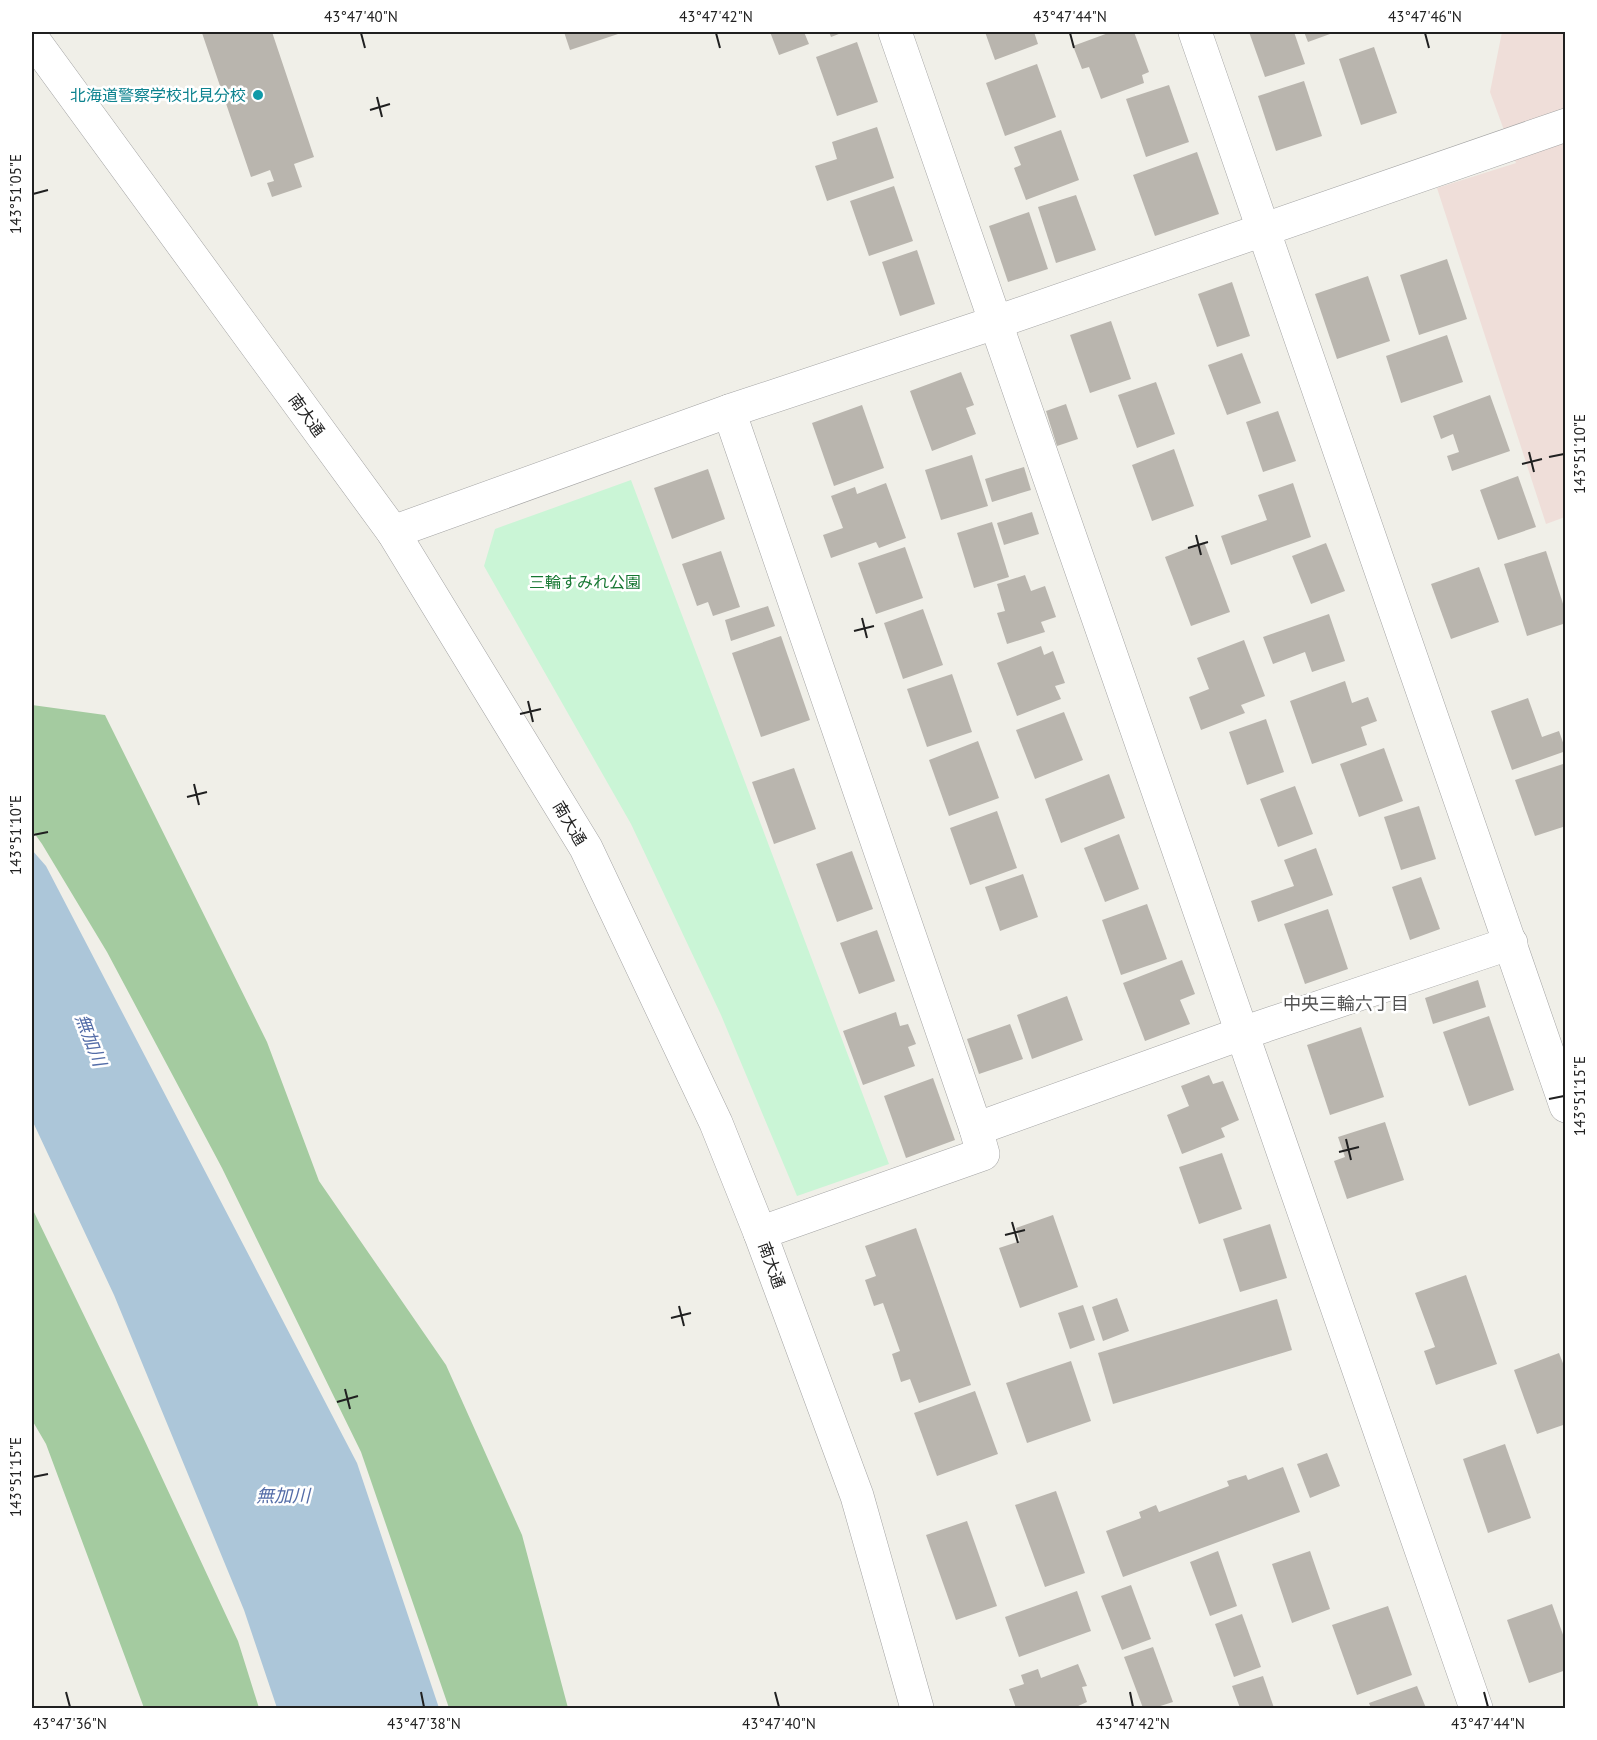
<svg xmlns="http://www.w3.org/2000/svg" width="1597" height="1740" font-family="'PT Sans','Noto Sans JP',sans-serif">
  <rect width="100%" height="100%" fill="#f0efe8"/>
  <polygon fill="#efded9" points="1502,32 1565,32 1565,517 1546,524 1437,188 1516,163 1490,92"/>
  <g fill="#a4cba0">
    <polygon points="32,705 105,715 267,1042 319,1181 446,1365 522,1535 568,1708 449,1708 361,1452 222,1168 107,952 42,844 32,830"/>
    <polygon points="32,1208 143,1437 238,1641 259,1708 144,1708 46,1444 32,1420"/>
  </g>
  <polygon fill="#caf5d6" points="631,480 889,1164 797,1196 721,1015 631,824 484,566 495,529"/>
  <polygon fill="#acc6d9" points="32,850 46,866 357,1463 439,1708 277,1708 244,1610 114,1295 32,1120"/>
  <g fill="#b9b5ae">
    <polygon points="205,32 272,32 314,157 294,164 302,187 272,197 267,183 274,181 270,170 251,177 202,33"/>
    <polygon points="564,32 624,32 570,50"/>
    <polygon points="770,32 804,32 809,44 779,55"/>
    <polygon points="829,32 844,32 831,37"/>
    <polygon points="985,32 1034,32 1038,44 995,60"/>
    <polygon points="1111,32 1134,32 1149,72 1142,75 1144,83 1101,99 1089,67 1082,69 1073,46"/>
    <polygon points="1249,32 1294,32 1305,64 1265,77"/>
    <polygon points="1304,32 1329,32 1330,34 1308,42"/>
    <polygon points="857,42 878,102 837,116 816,57"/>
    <polygon points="1374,47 1397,113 1361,125 1339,59"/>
    <polygon points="1037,64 1056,117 1005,136 986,83"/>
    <polygon points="1304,81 1322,136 1276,151 1258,96"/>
    <polygon points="1169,85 1189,142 1146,157 1126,99"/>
    <polygon points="877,127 894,178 827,201 815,166 837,159 832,142"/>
    <polygon points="1061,130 1079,180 1026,200 1014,168 1021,165 1014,147"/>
    <polygon points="1197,152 1219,214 1155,236 1133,175"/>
    <polygon points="894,186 913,241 869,256 850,201"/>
    <polygon points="1076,195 1096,250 1056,263 1038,207"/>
    <polygon points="1029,212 1048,269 1008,282 989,226"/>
    <polygon points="917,250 935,304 900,316 882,262"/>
    <polygon points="1447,259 1467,319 1419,335 1400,275"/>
    <polygon points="1368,276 1390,341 1337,359 1315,294"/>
    <polygon points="1232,282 1250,336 1217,347 1198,294"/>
    <polygon points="1111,321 1131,379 1090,393 1070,335"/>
    <polygon points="1447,335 1463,382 1401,403 1386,356"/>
    <polygon points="1242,353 1261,403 1227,415 1208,365"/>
    <polygon points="961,372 974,405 966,408 976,434 932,451 910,391"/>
    <polygon points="1156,382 1175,434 1137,448 1118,395"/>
    <polygon points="1490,395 1510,451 1452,471 1447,456 1459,452 1453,434 1441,439 1433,416"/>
    <polygon points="1066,404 1078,439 1057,446 1046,411"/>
    <polygon points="862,405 884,468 834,486 812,423"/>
    <polygon points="1278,411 1296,461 1263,472 1246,422"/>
    <polygon points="1174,449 1194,506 1152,521 1132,465"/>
    <polygon points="972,455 988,506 941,520 925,470"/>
    <polygon points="1024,467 1031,490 992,502 985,479"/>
    <polygon points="708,469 725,519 672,539 654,488"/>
    <polygon points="1518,476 1536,527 1498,540 1480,490"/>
    <polygon points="886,483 906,538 879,548 876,542 831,558 823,535 843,528 831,496 855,487 857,494"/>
    <polygon points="1293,483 1311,537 1231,565 1221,536 1267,520 1258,495"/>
    <polygon points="1032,512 1039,534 1004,545 997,523"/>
    <polygon points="992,522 1009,577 974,588 957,533"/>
    <polygon points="1204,542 1230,612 1191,626 1165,557"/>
    <polygon points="1326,543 1345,591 1311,604 1292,556"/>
    <polygon points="905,547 923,598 876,614 858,563"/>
    <polygon points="721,551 740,607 713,616 708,602 697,606 682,564"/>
    <polygon points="1546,551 1566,613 1566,623 1527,636 1504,564"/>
    <polygon points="1479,567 1499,622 1451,639 1431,584"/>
    <polygon points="1025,575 1031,591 1045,586 1056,617 1041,622 1045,632 1007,644 997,613 1005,611 997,584"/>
    <polygon points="768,606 775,626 731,641 725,620"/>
    <polygon points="923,609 943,665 903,679 884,623"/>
    <polygon points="1329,614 1345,661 1312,672 1305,652 1273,664 1263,637"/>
    <polygon points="781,636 810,720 761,737 732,653"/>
    <polygon points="1244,640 1265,696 1241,705 1245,713 1201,730 1189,697 1209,689 1197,658"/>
    <polygon points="1041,646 1044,655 1053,651 1065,683 1055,686 1061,699 1017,716 997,663"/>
    <polygon points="952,674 972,732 927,747 907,689"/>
    <polygon points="1345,681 1352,703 1368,697 1377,721 1361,727 1367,745 1312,764 1290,701"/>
    <polygon points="1528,698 1542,737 1559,731 1566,751 1512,770 1491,711"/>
    <polygon points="1064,712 1083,760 1035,779 1016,730"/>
    <polygon points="1266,719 1284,772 1247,785 1229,732"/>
    <polygon points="978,741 999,798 949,816 929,760"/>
    <polygon points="1384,748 1403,801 1359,817 1340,764"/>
    <polygon points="1566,763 1566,826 1535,836 1515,780"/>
    <polygon points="794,768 816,829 774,844 752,782"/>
    <polygon points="1109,774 1125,818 1061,843 1045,799"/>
    <polygon points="1295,786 1313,834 1278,847 1260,799"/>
    <polygon points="1419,806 1436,859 1401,870 1384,817"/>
    <polygon points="997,811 1017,868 970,885 950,828"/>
    <polygon points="1119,834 1139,889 1105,902 1084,848"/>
    <polygon points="1316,848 1333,895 1258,922 1251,901 1294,886 1284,860"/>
    <polygon points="852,851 873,909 837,922 816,864"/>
    <polygon points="1023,874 1038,917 1000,931 985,887"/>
    <polygon points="1421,877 1440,929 1410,940 1392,887"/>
    <polygon points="1147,904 1167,959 1121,975 1102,920"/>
    <polygon points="1328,909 1348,969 1305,984 1284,924"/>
    <polygon points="877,930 895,981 859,994 840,943"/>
    <polygon points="1182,960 1195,994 1180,1000 1190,1024 1145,1041 1123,983"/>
    <polygon points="1478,980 1486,1007 1433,1024 1425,998"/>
    <polygon points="1067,996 1083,1040 1032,1059 1017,1015"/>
    <polygon points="896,1012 900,1026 908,1024 916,1044 908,1047 915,1066 863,1085 843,1031"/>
    <polygon points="1489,1016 1514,1090 1469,1106 1443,1032"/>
    <polygon points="1010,1024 1023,1059 979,1074 967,1039"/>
    <polygon points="1361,1027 1384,1097 1330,1115 1307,1045"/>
    <polygon points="1209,1075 1213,1084 1223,1081 1239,1120 1221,1128 1225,1137 1182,1154 1167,1115 1189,1106 1181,1086"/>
    <polygon points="933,1078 955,1140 906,1158 884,1096"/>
    <polygon points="1385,1122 1404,1180 1347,1199 1334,1161 1345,1157 1338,1137"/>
    <polygon points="1222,1153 1242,1209 1199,1224 1179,1167"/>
    <polygon points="1053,1215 1078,1287 1020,1308 999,1248 1020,1241 1016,1228"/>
    <polygon points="1270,1224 1287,1278 1240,1292 1223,1239"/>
    <polygon points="916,1228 971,1385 919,1403 910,1379 901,1382 892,1354 900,1351 883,1303 874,1306 865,1280 876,1276 865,1246"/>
    <polygon points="1466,1275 1497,1364 1436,1385 1424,1351 1435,1347 1415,1293"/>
    <polygon points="1117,1298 1129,1331 1103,1341 1092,1307"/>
    <polygon points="1277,1299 1292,1350 1113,1404 1098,1353"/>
    <polygon points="1083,1305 1095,1340 1070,1349 1058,1313"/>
    <polygon points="1559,1353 1566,1371 1566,1424 1537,1434 1514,1370"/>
    <polygon points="1071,1361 1091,1421 1027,1443 1006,1383"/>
    <polygon points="975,1391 998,1454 937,1476 914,1413"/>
    <polygon points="1505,1444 1531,1518 1488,1533 1463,1459"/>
    <polygon points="1327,1453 1340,1486 1310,1498 1297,1464"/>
    <polygon points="1283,1467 1300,1512 1123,1577 1106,1531 1141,1518 1139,1512 1156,1505 1159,1512 1229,1486 1227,1481 1246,1475 1248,1480"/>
    <polygon points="1056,1491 1085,1573 1045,1587 1015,1505"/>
    <polygon points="967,1521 997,1606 956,1620 926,1535"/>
    <polygon points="1218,1551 1237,1606 1210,1616 1190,1562"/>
    <polygon points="1310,1551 1330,1609 1292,1623 1272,1564"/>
    <polygon points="1131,1585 1151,1639 1122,1650 1101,1596"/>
    <polygon points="1077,1591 1091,1631 1019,1657 1005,1617"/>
    <polygon points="1552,1604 1566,1643 1566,1670 1529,1683 1507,1620"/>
    <polygon points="1388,1606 1412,1675 1357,1695 1332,1625"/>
    <polygon points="1242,1614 1261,1667 1234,1677 1215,1624"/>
    <polygon points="1153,1647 1173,1702 1154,1708 1143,1708 1124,1657"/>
    <polygon points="1078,1664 1087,1686 1082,1687 1087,1702 1076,1707 1077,1708 1016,1708 1009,1689 1024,1684 1021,1675 1038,1669 1041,1678"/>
    <polygon points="1263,1676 1274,1708 1240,1708 1232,1686"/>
    <polygon points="1417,1686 1426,1708 1371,1708 1369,1703"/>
  </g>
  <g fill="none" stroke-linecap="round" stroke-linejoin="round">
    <defs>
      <g id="minor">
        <polyline points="895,32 1476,1708"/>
        <polyline points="1195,32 1566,1106"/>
        <polyline points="32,38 393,532 586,848 716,1123 760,1233 857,1496 917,1708"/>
        <polyline points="729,411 976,1129"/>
        <polyline points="393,532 729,411 994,323 1566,125"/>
        <polyline points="760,1233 983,1154 976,1129 1243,1033 1511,943"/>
      </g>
    </defs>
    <use href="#minor" stroke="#a4a4a4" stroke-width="34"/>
    <use href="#minor" stroke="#fff" stroke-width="33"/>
  </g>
  <path fill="none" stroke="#202020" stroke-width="2" d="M361 33 365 48M716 33 720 48M1070 33 1074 48M1425 33 1429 48M377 97 382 117M370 110 390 104M33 194 48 190M1529 452 1534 472M1549 457 1564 454M1522 464 1542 459M1196 535 1201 555M1188 548 1208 542M862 618 867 638M854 631 874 626M528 701 533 722M520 714 541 709M194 784 199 805M187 797 207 792M33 835 48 832M1549 1099 1564 1096M1346 1139 1351 1160M1339 1152 1359 1147M1012 1222 1018 1243M1005 1235 1025 1230M679 1306 684 1326M671 1318 691 1313M345 1389 350 1409M337 1402 358 1396M33 1477 48 1474M66 1692 70 1707M421 1692 424 1707M775 1692 779 1707M1130 1692 1133 1707M1484 1692 1488 1707"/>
  <circle fill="#0f9aa8" stroke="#fff" stroke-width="2" cx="258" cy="95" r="6"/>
  <g text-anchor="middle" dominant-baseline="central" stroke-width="5" stroke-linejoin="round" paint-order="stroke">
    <g font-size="16" fill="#0d838f" stroke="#fff" text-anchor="end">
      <text x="246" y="95">北海道警察学校北見分校</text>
    </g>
    <g font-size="16" fill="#202020" stroke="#fff">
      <text transform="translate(307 415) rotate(54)">南大通</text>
      <text transform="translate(570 823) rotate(59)">南大通</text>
      <text transform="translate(772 1265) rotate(70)">南大通</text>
    </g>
    <g font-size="16" fill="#167732" stroke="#fff">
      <text x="585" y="582">三輪すみれ公園</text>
    </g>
    <g font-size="18" fill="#535353" stroke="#fff">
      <text x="1346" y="1003">中央三輪六丁目</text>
    </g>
    <g font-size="18" font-style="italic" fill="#546da8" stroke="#fff">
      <text transform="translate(91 1040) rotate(69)">無加川</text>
      <text x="283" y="1495">無加川</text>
    </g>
  </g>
  <rect width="1597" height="1740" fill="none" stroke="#ffffff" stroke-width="66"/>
  <rect x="33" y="33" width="1531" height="1674" fill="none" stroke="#202020" stroke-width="2"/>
  <g font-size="15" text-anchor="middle" fill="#202020">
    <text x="361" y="22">43°47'40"N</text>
    <text x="716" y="22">43°47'42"N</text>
    <text x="1070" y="22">43°47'44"N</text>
    <text x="1425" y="22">43°47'46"N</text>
    <text transform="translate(16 194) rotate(-90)" y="5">143°51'05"E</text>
    <text transform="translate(1580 454) rotate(-90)" y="5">143°51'10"E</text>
    <text transform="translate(16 835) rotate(-90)" y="5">143°51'10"E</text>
    <text transform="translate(1580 1096) rotate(-90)" y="5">143°51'15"E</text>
    <text transform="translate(16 1477) rotate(-90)" y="5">143°51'15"E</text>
    <text x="70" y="1729">43°47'36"N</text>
    <text x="424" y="1729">43°47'38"N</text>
    <text x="779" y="1729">43°47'40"N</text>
    <text x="1133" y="1729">43°47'42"N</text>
    <text x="1488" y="1729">43°47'44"N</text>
  </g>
</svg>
